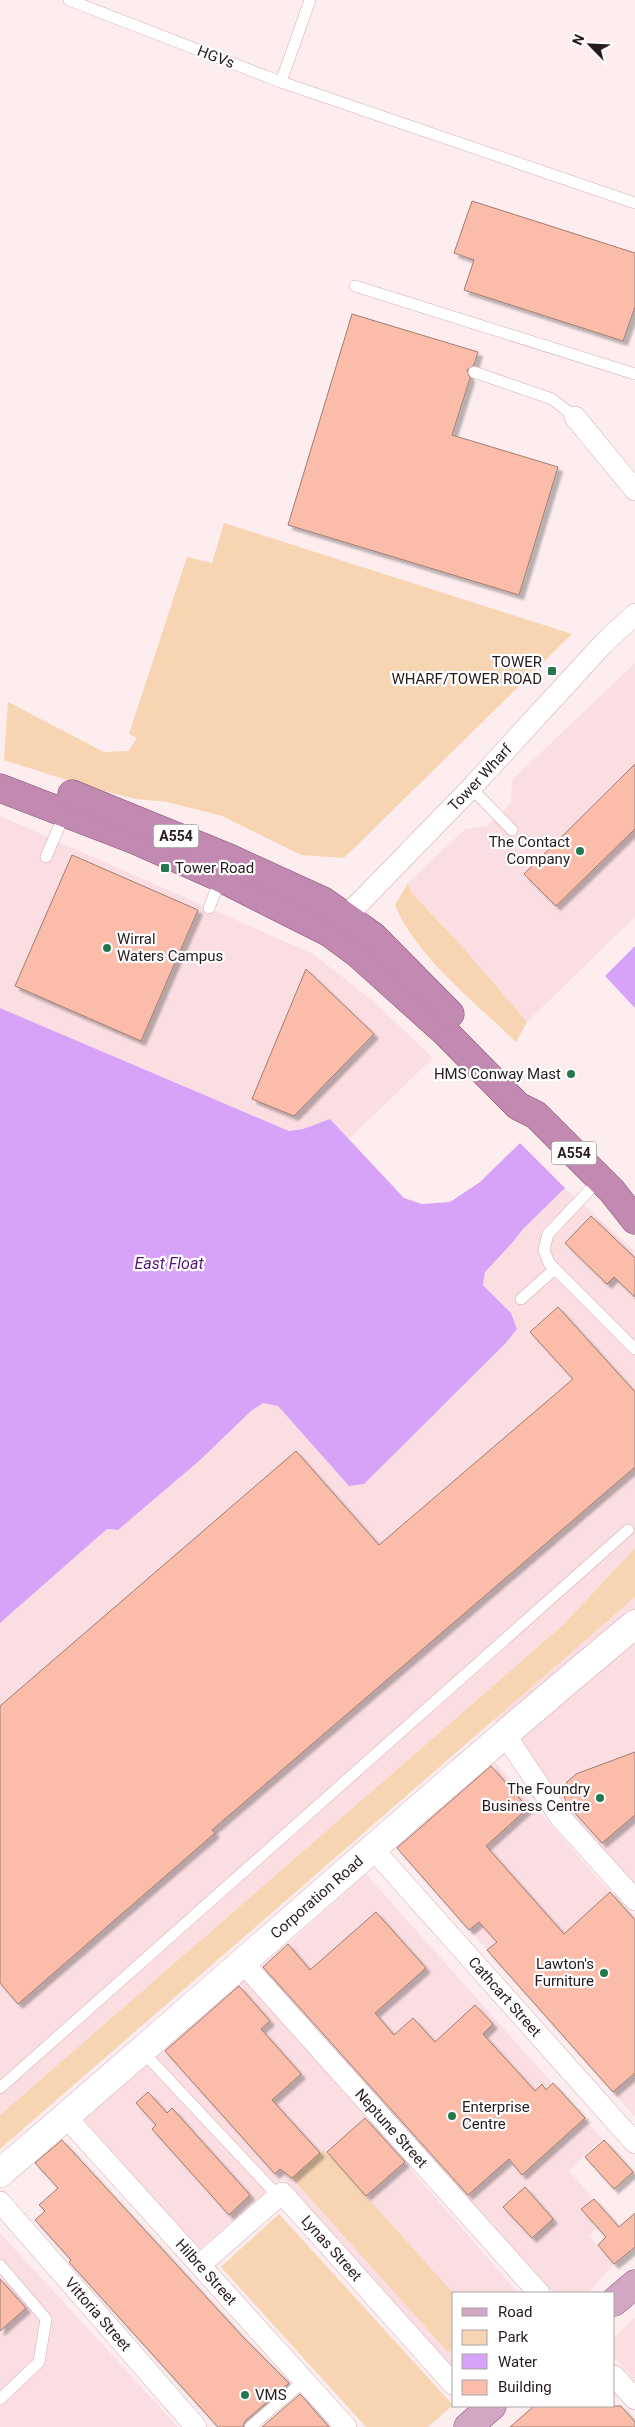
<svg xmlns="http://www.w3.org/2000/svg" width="635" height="2427" font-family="Roboto,sans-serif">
  <defs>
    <filter id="shadow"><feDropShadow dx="4.5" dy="4.5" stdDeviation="1" flood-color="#0004"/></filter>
  </defs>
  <rect width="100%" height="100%" fill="#fdedef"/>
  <g fill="#fbdee1">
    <polygon points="635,663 635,917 527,1022 441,923 411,892 408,883 465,829 487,826 511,803 512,780"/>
    <polygon points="0,816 313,954 373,1001 433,1058 349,1139 330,1119 303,1129 289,1131 0,1008"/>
    <polygon points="565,1188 635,1251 635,1548 563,1625 0,2115 0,1623 107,1529 118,1530 199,1461 251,1411 263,1403 278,1406 349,1486 448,1402 505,1344 516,1329 511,1313 483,1284 485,1272 513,1242 523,1229"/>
    <polygon points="635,1597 635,1901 494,1719"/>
    <polygon points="493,1760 635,1920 635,2117 396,1847"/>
    <polygon points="366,1874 602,2139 569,2171 605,2212 592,2223 596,2229 589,2236 614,2264 588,2293 553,2293 262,1967"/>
    <polygon points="244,1977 518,2293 454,2293 454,2371 283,2178 199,2250 82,2118"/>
    <polygon points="0,2233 178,2427 0,2427"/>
    <polygon points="635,2318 635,2381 614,2357 614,2337"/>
  </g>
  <g fill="#f7d5b2">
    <polygon points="224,523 572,634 344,858 301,855 222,816 167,802 136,799 89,787 4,760 8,702 104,752 128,751 137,738 129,734 187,557 212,563"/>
    <path d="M408 883 411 892 459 943 527 1022 516 1042C475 1002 417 958 395 905Z"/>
    <polygon points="635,1548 635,1597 0,2149 0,2115 563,1625"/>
    <polygon points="324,2150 454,2294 454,2347 448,2352 292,2178"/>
    <polygon points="279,2214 453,2405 428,2427 366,2427 221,2267"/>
  </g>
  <g fill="#d7a3f8">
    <polygon points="635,946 635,1008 605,976"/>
    <polygon points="0,1008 289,1131 303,1129 330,1119 404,1198 422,1204 450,1202 480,1182 520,1143 565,1188 523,1229 513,1242 485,1272 483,1285 511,1313 517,1329 505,1344 364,1484 349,1486 278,1406 263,1403 251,1411 199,1461 118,1530 107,1529 0,1623"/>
  </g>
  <g fill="#fbbda9" stroke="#9e7d72" filter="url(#shadow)">
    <polygon points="472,201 635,253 635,307 623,341 464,290 474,260 454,253"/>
    <polygon points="352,314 478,352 474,365 467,370 470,378 452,435 558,467 519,595 288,525"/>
    <polygon points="635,764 635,829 556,906 524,874"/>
    <polygon points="72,855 198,910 141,1041 15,986"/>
    <polygon points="306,969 374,1034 294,1116 252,1099"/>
    <polygon points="591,1216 635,1258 635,1297 614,1277 607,1284 565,1243"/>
    <polygon points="558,1307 635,1392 635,1467 212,1830 215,1833 18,2004 0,1983 0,1706 296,1451 379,1545 573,1379 530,1332"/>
    <polygon points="635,1752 635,1815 602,1843 567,1804 563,1793 567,1782 576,1774"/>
    <polygon points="491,1766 528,1808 486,1846 564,1934 610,1892 635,1920 635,2073 613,2092 487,1950 497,1942 479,1922 469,1930 397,1848"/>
    <polygon points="376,1912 426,1968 375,2013 394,2035 413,2018 435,2042 475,2005 493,2024 483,2034 535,2091 542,2084 546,2090 553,2083 585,2118 522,2175 509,2159 468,2195 263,1967 288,1944 310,1970"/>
    <polygon points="239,1986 270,2021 261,2029 301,2074 272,2100 320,2153 292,2178 280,2169 275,2174 165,2051"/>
    <polygon points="148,2092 167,2113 172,2108 250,2195 229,2215 152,2129 156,2125 136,2103"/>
    <polygon points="365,2118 405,2162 366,2196 327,2152"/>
    <polygon points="62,2140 242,2336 289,2383 245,2421 243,2427 218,2427 69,2262 71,2260 35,2220 45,2211 39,2205 58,2188 35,2163"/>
    <polygon points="604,2140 633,2172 614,2189 585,2157"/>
    <polygon points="525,2187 553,2219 532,2238 503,2207"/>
    <polygon points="594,2199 619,2227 635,2213 635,2247 614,2264 598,2245 606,2237 581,2209"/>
    <polygon points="0,2279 26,2308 0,2331"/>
    <polygon points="300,2394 329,2427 262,2427"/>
    <polygon points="534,2406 621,2406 635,2422 635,2427 510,2427"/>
  </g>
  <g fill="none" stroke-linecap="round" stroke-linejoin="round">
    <defs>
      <g id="service">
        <polyline points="69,0 281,82 310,0"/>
        <polyline points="281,82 635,203"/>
        <polyline points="355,286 635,374"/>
        <polyline points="474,372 552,399 575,417"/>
        <polyline points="471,788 512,830"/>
        <polyline points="46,857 65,813"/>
        <polyline points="209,908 221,877"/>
        <polyline points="600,1179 548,1234 544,1250 549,1263 635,1349"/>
        <polyline points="521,1299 555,1269"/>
        <polyline points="142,2051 278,2196"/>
        <polyline points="0,2088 628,1530"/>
        <polyline points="0,2265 46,2319 39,2362 0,2399"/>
        <polyline points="250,2427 305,2380"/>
      </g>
      <g id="minor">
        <polyline points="575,417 635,490"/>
        <path id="s1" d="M335 928 471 788 603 644 635 614"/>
        <polyline points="504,1733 560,1817 635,1900"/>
        <path id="s2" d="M373 1849 635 2143"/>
        <path id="s3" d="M243 1963 539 2293"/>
        <path id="s4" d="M66 2117 346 2427"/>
        <path id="s5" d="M0 2202 196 2427"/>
        <path id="s6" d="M201 2264 282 2193 454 2385"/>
        <polyline points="614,2376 635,2399"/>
      </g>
      <g id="secondary">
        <path id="s7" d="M0 2173C213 1991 420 1803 635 1624"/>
      </g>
      <g id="primary">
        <polyline points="614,2302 635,2284"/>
        <polyline points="468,2427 492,2406"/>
      </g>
      <g id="trunk">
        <polyline points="0,788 135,840 221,878 330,933 357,953 446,1033 518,1106 536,1115 612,1191 635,1220"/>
        <polyline points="72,794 229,858 323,901 373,936 450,1014"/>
      </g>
    </defs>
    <use href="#service" stroke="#d3adb2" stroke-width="12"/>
    <use href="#minor" stroke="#d3adb2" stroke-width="22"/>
    <use href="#secondary" stroke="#d3adb2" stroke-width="29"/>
    <use href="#primary" stroke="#835070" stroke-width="29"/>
    <use href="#trunk" stroke="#835070" stroke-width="29"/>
    <use href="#service" stroke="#fff" stroke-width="11"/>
    <use href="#minor" stroke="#fff" stroke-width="21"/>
    <use href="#secondary" stroke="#fff" stroke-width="28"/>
    <use href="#primary" stroke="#d1a7c4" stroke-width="28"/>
    <use href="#trunk" stroke="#c28ab0" stroke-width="28"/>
  </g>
  <g fill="#24784b" stroke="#fff" stroke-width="2">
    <rect x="547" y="666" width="10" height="10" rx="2.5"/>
    <circle cx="580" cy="851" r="5"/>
    <rect x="160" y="863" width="10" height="10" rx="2.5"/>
    <circle cx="107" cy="948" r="5"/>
    <circle cx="571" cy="1074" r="5"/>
    <circle cx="600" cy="1798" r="5"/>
    <circle cx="604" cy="1973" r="5"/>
    <circle cx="452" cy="2116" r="5"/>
    <circle cx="245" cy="2395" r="5"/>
  </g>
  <g text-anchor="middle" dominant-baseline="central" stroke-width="4.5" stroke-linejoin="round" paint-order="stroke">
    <g fill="#fff" stroke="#695f61" stroke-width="1">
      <rect x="153.5" y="824.5" width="45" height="23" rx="4"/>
      <rect x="551.5" y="1141.5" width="45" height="23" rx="4"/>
    </g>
    <g font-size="14" font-weight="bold" fill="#291b1d">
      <text x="176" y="836">A554</text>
      <text x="574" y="1153">A554</text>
    </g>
    <g font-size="15" fill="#291b1d" stroke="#fff">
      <text transform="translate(216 57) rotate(21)">HGVs</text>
      <text stroke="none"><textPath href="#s1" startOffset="209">Tower Wharf</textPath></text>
      <text stroke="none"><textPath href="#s7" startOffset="420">Corporation Road</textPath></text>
      <text stroke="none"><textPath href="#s2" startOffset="198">Cathcart Street</textPath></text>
      <text stroke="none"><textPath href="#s3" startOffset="222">Neptune Street</textPath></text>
      <text stroke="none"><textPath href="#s6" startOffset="182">Lynas Street</textPath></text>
      <text stroke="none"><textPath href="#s4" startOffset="209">Hilbre Street</textPath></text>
      <text stroke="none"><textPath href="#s5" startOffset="149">Vittoria Street</textPath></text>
    </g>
    <g font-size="15" fill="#291b1d" stroke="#fff" text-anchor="end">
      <text x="542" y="662">TOWER<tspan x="542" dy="17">WHARF/TOWER ROAD</tspan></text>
      <text x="570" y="842">The Contact<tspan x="570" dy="17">Company</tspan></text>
      <text x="175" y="868" text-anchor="start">Tower Road</text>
      <text x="117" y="939" text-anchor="start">Wirral<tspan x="117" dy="17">Waters Campus</tspan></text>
      <text x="561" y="1074">HMS Conway Mast</text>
      <text x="590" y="1789">The Foundry<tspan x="590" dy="17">Business Centre</tspan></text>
      <text x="594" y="1964">Lawton's<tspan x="594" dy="17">Furniture</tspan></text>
      <text x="462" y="2107" text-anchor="start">Enterprise<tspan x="462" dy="17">Centre</tspan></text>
      <text x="255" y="2395" text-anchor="start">VMS</text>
    </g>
    <g font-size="16" font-style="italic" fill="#581579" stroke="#fff">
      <text x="169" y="1263">East Float</text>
    </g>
  </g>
  <rect x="452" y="2292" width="162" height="115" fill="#ffffff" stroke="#a9a4a5"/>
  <rect x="462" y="2308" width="25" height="8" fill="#d1a7c4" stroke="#a9a4a5"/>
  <text x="498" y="2317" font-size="15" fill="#291b1d">Road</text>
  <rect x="462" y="2330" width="25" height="15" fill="#f7d5b2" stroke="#a9a4a5"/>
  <text x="498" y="2342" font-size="15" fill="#291b1d">Park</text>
  <rect x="462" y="2354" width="25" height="15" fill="#d7a3f8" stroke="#a9a4a5"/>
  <text x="498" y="2367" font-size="15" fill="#291b1d">Water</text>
  <rect x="462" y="2380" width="25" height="15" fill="#fbbda9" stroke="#a9a4a5"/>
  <text x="498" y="2392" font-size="15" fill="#291b1d">Building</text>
  <g transform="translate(590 45) rotate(294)" stroke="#ffffff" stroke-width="4" paint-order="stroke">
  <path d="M0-4L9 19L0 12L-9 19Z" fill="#291b1d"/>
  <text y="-8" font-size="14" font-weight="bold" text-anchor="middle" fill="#291b1d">N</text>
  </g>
</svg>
